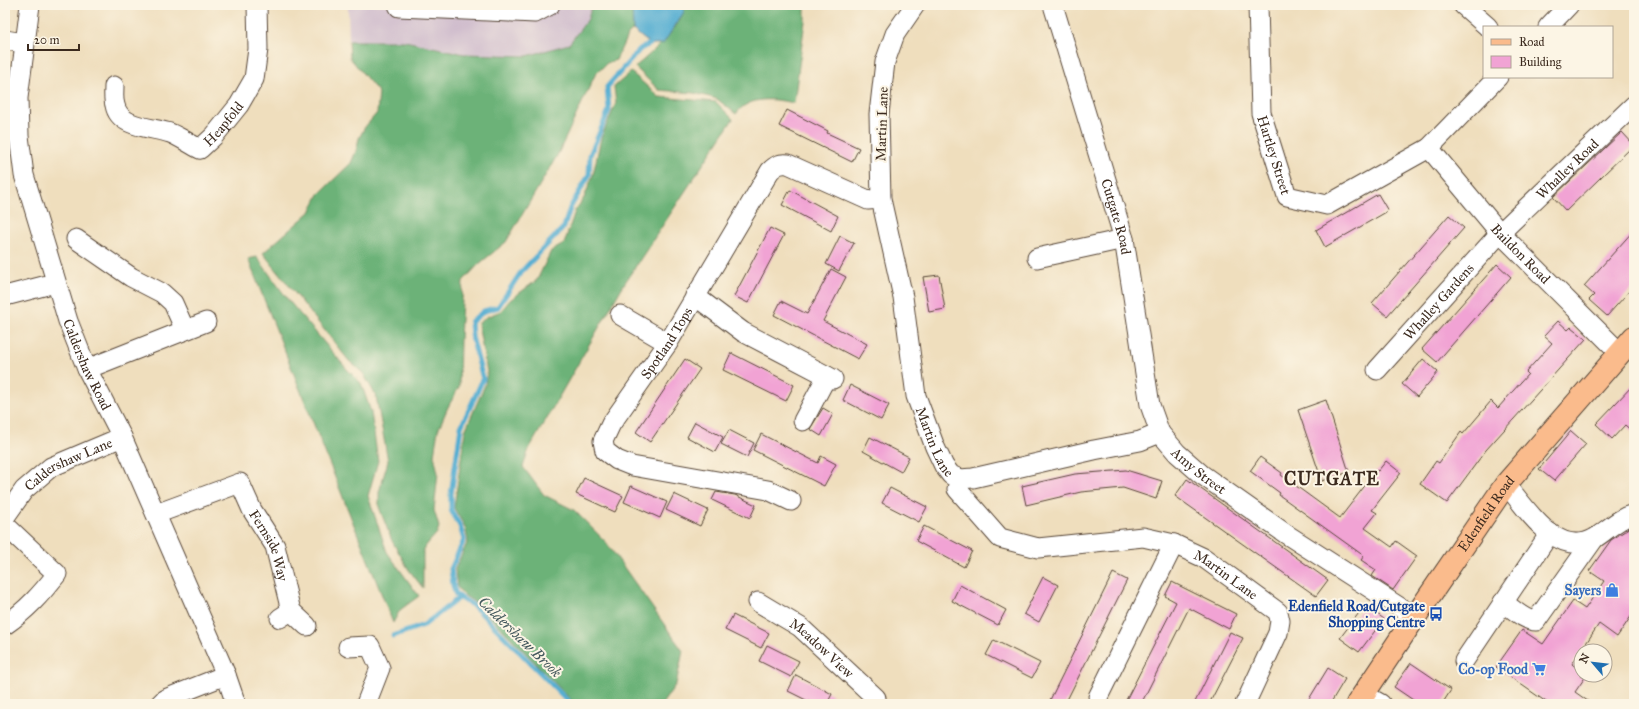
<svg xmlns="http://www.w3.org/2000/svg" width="1639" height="709" font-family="'IM FELL Great Primer',serif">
  <rect width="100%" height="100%" fill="#fcf5e5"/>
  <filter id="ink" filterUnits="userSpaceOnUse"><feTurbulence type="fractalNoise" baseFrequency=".025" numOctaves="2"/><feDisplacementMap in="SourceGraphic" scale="8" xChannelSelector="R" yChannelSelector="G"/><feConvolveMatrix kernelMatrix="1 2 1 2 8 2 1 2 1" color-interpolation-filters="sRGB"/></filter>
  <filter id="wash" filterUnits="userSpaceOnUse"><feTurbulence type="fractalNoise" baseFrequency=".012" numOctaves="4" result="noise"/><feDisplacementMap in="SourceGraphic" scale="16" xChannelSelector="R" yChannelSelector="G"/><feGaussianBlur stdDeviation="0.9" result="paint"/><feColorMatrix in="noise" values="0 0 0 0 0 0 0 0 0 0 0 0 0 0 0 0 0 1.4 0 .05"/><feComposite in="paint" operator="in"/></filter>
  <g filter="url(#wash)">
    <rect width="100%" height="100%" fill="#efdebd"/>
    <polygon fill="#d0bdcd" points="348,5 592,5 588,19 569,44 527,56 464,54 405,41 349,41"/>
    <g fill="#6cb278" stroke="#546e4b">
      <polygon points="592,5 632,5 633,30 627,36 616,60 607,63 595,75 558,154 506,242 479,264 463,281 460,340 459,387 448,407 438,430 434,455 438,473 434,510 439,527 437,533 423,549 423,588 409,570 392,541 379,507 379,492 388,461 376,396 363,373 349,361 263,253 310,212 319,194 351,163 356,151 359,138 365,127 377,113 379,93 350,58 349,41 405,41 464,54 527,56 569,44 588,19"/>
      <path d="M684 5H805V21L794 103C775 99 749 95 736 114L717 99 694 93 659 90 635 67C650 54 685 25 684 5Z"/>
      <polygon points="631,72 659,97 716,102 733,119 624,284 529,449 523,467 544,495 574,510 606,542 683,651 676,684 662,704 575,704 479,605 465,596 457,587 455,569 468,541 465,527 454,508 465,431 485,385 487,372 478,324 486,317 501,311 510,300 537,280 551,251 564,244 575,211 584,198 593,175 601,138 616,103 614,87"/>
      <polygon points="257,257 289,301 346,368 361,383 371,412 378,461 368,496 387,552 419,596 400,610 393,623 248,259"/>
    </g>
    <polygon fill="#54aed2" stroke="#486c78" points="632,5 684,5 684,12 663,44 650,44 633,30"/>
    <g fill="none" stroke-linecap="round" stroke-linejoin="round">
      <g stroke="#54aed2" stroke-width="5">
        <polyline points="393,636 424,625 460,597"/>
        <polyline points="571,704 474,606 456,595 453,585 451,569 464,540 460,526 451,510 451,494 461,427 483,379 472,337 471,322 484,311 498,307 521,272 564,227 570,208 589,175 590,155 609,110 607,87 640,49 650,44"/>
      </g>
    </g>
    <g id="blocks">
      <g fill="#f1a3d4">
        <polygon points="787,110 828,131 827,133 859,148 852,162 779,126"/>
        <polygon points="1622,132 1634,145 1566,211 1553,197"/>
        <polygon points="790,190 838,216 831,231 782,205"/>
        <polygon points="1378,194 1388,211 1325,247 1316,230"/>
        <polygon points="1449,215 1464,228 1387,316 1372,303"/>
        <polygon points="770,228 784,235 748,303 734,296"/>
        <polygon points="1634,230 1634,286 1607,316 1589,300 1594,295 1584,286"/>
        <polygon points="840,236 854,243 839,271 826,264"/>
        <polygon points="1497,264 1511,277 1437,362 1422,349"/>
        <polygon points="831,269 846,277 823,321 867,344 858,359 774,315 781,301 807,314"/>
        <polygon points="939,275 945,309 929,312 923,277"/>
        <polygon points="1558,321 1568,330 1571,327 1586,339 1486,450 1447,503 1420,484 1436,461 1439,463 1461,432 1463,434 1491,401 1498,408 1528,374 1526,372 1552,343 1544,336"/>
        <polygon points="731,353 794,385 786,401 723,370"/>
        <polygon points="685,359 700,369 650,442 636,432"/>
        <polygon points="1423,359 1438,372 1417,397 1402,384"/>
        <polygon points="1634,384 1634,433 1625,425 1612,439 1596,424"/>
        <polygon points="850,385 889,405 881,420 843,400"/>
        <polygon points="1326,400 1349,472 1322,481 1298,410"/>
        <polygon points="823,408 833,414 821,436 810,429"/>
        <polygon points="695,422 723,437 715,452 687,437"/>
        <polygon points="729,430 754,443 747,457 721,444"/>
        <polygon points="1571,431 1586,444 1554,481 1539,469"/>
        <polygon points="761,434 818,463 821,456 836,464 824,486 753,450"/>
        <polygon points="870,437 909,457 901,472 863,451"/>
        <polygon points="1260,457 1282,473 1281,475 1340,518 1377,470 1378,471 1386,461 1401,473 1372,510 1377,513 1365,528 1392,547 1396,541 1417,556 1393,590 1372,576 1376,570 1361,560 1364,556 1279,495 1280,493 1250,471"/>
        <polygon points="1126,470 1162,481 1156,499 1123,488 1081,492 1026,505 1022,486 1075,474"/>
        <polygon points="584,478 623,496 615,512 576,494"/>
        <polygon points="1187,479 1328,580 1316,596 1175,496"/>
        <polygon points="631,486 667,502 660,518 624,502"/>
        <polygon points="890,488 927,507 919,522 882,503"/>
        <polygon points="716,492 735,495 756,505 750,518 712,500"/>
        <polygon points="674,494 708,510 700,526 666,510"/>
        <polygon points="924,526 972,551 964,567 916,541"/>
        <polygon points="1631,527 1634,529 1634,612 1617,637 1599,624 1572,664 1581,672 1581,675 1586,676 1575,692 1592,704 1549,704 1496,667 1522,630 1543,644 1573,601 1585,609 1604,581 1589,571 1611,540"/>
        <polygon points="1113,573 1127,580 1065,704 1048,704"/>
        <polygon points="1043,577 1058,585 1039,622 1024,614"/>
        <polygon points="1172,582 1236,614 1229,629 1189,608 1141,704 1124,704 1176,602 1165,596"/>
        <polygon points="960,585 1006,610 998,625 952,601"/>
        <polygon points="1365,605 1384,619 1359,652 1340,638"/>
        <polygon points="733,615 769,633 761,648 725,630"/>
        <polygon points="1230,632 1243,638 1209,704 1194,704"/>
        <polygon points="994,640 1040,663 1032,678 986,655"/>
        <polygon points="767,645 799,661 791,677 759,661"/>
        <polygon points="1411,663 1451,690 1442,704 1419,704 1394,687"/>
        <polygon points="1328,668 1345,679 1330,704 1306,704"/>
        <polygon points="796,675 832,694 827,704 814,704 788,691"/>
      </g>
    </g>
  </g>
  <g filter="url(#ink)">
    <use href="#blocks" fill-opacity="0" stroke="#564536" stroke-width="1"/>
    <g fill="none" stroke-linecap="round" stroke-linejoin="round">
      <defs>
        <g id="minor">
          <path id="s1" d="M30 5 18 98 19 136 24 175 68 321 87 369 122 437 226 675 236 704"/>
          <polyline points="398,5 399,7 535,13 550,5"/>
          <path id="s2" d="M915 5 895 34 885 62 879 114 881 199 903 297 916 396 935 447 944 466 951 475 960 479 957 489 1000 538 1038 548 1143 537 1174 544 1204 558 1278 612 1280 621 1278 633 1245 704"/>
          <path id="s3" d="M1053 5 1124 239 1150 405 1160 433"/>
          <path id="s4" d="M1258 5 1261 113 1287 196 1327 205 1429 148 1498 77"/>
          <polyline points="1463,5 1488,27"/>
          <polyline points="1548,27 1569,5"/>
          <polyline points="5,40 24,43"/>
          <path id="s5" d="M114 86C114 92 113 99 115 105 119 128 152 127 170 133 180 137 190 144 200 149L214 136 239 105 254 79 258 49 257 5"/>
          <path id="s6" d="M1429 148 1500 233 1620 353"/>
          <polyline points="76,239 131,277 162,293 173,303 185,330"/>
          <polyline points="1037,258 1124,239"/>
          <polyline points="5,296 55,283"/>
          <polyline points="695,296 743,332 833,379"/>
          <polyline points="620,315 668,343"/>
          <polyline points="87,369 206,322"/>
          <path id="s7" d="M1377 370 1500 233 1634 105"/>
          <polyline points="803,421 827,376"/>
          <path id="s8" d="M960 479 973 478 1094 450 1140 441 1160 433 1177 453 1201 474 1286 534 1415 617"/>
          <path d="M1506 484C1526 508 1557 560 1595 538 1608 530 1618 518 1634 514"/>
          <path id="s9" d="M791 501 768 490 632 466 617 460 605 451 603 441 611 424 668 343 770 171C776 165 780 163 788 164L868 200 881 199"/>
          <path id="s10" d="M156 514 240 483 252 510 275 546 291 611"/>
          <path id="s11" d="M5 517 24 490 51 467 122 437"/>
          <path d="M5 525 57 574C41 594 27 610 5 625"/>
          <path id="s12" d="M758 602 800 627 876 698V704"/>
          <path d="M1503 602C1513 609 1525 621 1536 621L1594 539"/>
          <polyline points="280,618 291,611 307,626"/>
          <polyline points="348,647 370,646 380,668 366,704"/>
          <polyline points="1464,661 1550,533"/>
          <polyline points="1363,694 1381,704"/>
          <polyline points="1098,697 1174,544"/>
          <polyline points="160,704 165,699 226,675"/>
        </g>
        <g id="major">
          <path id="s13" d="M1357 704 1415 617 1506 484 1634 337"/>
        </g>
      </defs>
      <use href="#minor" stroke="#564536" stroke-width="21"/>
      <use href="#major" stroke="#564536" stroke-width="24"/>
      <use href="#minor" stroke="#fff" stroke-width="19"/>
      <use href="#major" stroke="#fabb8c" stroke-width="22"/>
    </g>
  </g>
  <defs>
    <symbol id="shop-bare" viewBox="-9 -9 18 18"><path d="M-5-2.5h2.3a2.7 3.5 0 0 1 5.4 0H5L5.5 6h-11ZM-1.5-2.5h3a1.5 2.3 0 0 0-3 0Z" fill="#3f7fe0" stroke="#fcf5e5" stroke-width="2.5" paint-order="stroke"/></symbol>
    <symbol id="bus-bare" viewBox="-9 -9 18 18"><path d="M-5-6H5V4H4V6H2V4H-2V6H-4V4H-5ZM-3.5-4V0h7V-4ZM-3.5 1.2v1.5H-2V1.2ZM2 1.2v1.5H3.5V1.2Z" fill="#1a4fb4" stroke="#fcf5e5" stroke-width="2.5" paint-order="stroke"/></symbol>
    <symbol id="supermarket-bare" viewBox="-9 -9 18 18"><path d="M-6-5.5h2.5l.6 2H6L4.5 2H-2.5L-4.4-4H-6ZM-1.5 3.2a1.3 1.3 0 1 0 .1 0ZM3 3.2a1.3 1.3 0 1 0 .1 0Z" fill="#3f7fe0" stroke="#fcf5e5" stroke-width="2.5" paint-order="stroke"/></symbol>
  </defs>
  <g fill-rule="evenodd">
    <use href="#shop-bare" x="1602" y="580" width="20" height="20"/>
    <use href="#bus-bare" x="1426" y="604" width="20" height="20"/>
    <use href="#supermarket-bare" x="1529" y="659" width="20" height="20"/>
  </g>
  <g text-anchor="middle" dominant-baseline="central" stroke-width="4" stroke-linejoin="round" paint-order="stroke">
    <g font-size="14" fill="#3b2a1e" stroke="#fcf5e5">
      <text stroke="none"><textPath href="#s5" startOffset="153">Heapfold</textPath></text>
      <text transform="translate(882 124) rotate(-88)">Martin Lane</text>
      <text stroke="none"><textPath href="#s4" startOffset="152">Hartley Street</textPath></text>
      <text stroke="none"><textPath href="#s7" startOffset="277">Whalley Road</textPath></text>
      <text stroke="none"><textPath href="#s3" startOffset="221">Cutgate Road</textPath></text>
      <text stroke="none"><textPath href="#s6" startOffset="140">Baildon Road</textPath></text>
      <text stroke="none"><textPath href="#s7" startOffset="92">Whalley Gardens</textPath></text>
      <text stroke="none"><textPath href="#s9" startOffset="322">Spotland Tops</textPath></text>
      <text stroke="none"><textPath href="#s1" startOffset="371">Caldershaw Road</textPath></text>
      <text stroke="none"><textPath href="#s2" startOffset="452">Martin Lane</textPath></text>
      <text stroke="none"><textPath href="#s11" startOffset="85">Caldershaw Lane</textPath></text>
      <text stroke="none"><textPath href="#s8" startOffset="260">Amy Street</textPath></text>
      <text stroke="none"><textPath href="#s13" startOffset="230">Edenfield Road</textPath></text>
      <text stroke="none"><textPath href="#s10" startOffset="159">Fernside Way</textPath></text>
      <text stroke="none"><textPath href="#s2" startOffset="812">Martin Lane</textPath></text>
      <text stroke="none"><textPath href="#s12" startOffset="79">Meadow View</textPath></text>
    </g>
    <g font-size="14" font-weight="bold" fill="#366cbe" stroke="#fcf5e5" text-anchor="end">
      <text x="1601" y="590">Sayers</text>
      <text x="1528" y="669">Co-op Food</text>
    </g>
    <g font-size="14" font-weight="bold" fill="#164399" stroke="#fcf5e5" text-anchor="end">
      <text x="1425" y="606">Edenfield Road/Cutgate<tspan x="1425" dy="16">Shopping Centre</tspan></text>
    </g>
    <g font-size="15" font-style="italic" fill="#44585d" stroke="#fcf5e5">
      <text transform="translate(520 637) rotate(44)">Caldershaw Brook</text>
    </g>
    <g font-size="18" font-weight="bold" letter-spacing="1" fill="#3b2a1e" stroke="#fcf5e5">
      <text x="1332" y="479">CUTGATE</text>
    </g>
  </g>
  <rect width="1639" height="709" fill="none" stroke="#fcf5e5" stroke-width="20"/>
  <rect x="1483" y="26" width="130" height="52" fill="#fcf5e5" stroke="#afa495"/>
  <rect x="1491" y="39" width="20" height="6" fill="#fabb8c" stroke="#afa495"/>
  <text x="1519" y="46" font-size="12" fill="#3b2a1e">Road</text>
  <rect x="1491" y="56" width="20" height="12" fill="#f1a3d4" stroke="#afa495"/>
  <text x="1519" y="66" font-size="12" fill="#3b2a1e">Building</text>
  <g transform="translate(1593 663) rotate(298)"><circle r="19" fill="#fcf5e5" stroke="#afa495"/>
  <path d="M0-3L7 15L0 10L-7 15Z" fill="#1f6fb2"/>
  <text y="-6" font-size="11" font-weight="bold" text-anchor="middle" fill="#3b2a1e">N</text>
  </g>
  <path d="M28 44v6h51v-6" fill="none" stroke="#3b2a1e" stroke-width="2"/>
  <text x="34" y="44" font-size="12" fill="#3b2a1e" stroke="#fcf5e5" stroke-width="3" paint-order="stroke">20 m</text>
</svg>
